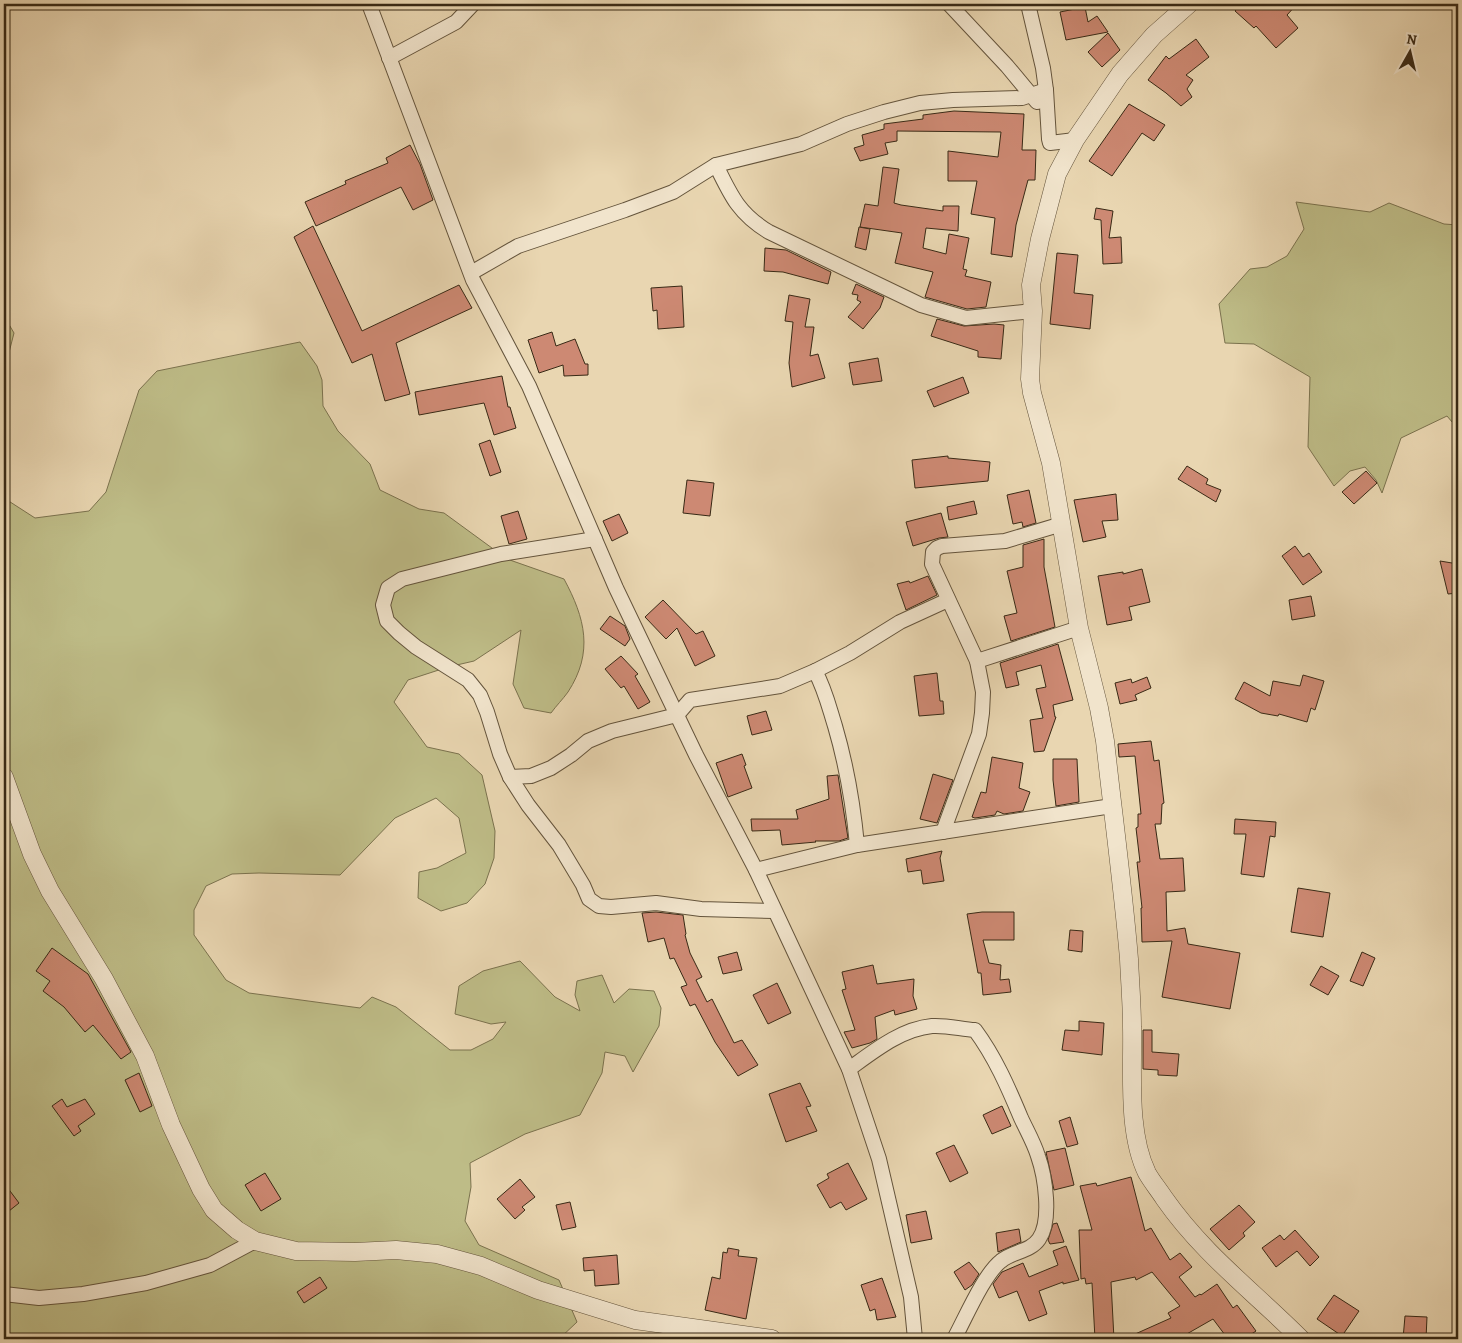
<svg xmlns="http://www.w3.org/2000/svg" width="1462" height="1343" font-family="Alegreya,serif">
  <rect width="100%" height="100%" fill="#e9d6b1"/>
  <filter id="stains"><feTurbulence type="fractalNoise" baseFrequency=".004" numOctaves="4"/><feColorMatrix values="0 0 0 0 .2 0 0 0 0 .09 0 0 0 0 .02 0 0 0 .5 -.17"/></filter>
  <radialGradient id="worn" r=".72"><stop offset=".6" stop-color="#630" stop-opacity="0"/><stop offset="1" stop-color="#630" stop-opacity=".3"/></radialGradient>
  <g fill="#bebc87" stroke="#7b724e">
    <polygon points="1296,202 1370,212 1389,203 1444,224 1458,225 1458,429 1447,416 1401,438 1382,493 1376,480 1365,467 1350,471 1334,486 1308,447 1310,377 1254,344 1225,343 1219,304 1250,269 1267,267 1287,256 1304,229"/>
    <polygon points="4,316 14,333 4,372"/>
    <path d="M300 342 317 366 322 380 323 406 338 431 370 464 380 490 419 509 444 513 507 559 564 579C585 618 594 652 568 692 563 699 556 706 551 713L524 708 513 684 521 630 474 661 448 667 408 680 394 702 427 747 459 754 482 775 495 831 494 858 485 884 467 903 441 911 418 898 419 872 437 868 466 853 459 818 436 798 395 818 340 875 259 873 232 874 206 886 194 910V935L226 980 249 993 360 1008 372 997 396 1007 450 1050H471L493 1039 506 1022 491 1024 455 1014 459 986 483 971 520 961 555 997 580 1011 575 995 577 981 602 975 614 1003 629 989 654 991 661 1008 659 1026 633 1072 625 1056 605 1052 602 1073 580 1115 525 1134 470 1163 471 1187 465 1221 479 1245 559 1280 577 1322 559 1339H4V498L35 518 89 511 106 492 139 390 157 371Z"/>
  </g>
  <g fill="#cd8973" stroke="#382915">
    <polygon points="1241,4 1297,4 1287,15 1298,28 1276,48 1256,26 1254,28 1235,11"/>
    <polygon points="1085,7 1088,22 1097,16 1108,32 1066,40 1060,12"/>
    <polygon points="1108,33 1120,50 1102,67 1088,52"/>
    <polygon points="1196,39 1209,57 1186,75 1193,80 1187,89 1192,97 1181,106 1166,93 1148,80 1166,56 1169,59"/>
    <polygon points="1129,104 1165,125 1154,141 1142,133 1112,176 1089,161"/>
    <polygon points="954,111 1024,114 1022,150 1036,150 1035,180 1028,180 1016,225 1012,257 991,254 995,218 971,214 977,181 948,181 948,151 998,157 1001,132 897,131 897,141 885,143 888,154 860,161 854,148 864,145 862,135 884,129 884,124 923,119 923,115"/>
    <polygon points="410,145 420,164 433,200 413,210 401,187 316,226 305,202 346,184 345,181 388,163 386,158"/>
    <polygon points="883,167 899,169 894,203 901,205 943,211 943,206 959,206 958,231 926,228 923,248 946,254 949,234 969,238 963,269 967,270 965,276 991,282 986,307 967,309 925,297 933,272 895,263 902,233 860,227 865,204 878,206"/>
    <polygon points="1096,208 1113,211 1109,238 1121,237 1122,263 1103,264 1101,220 1094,219"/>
    <polygon points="313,226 362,331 459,285 472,308 396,343 410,394 385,401 372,354 352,363 294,237"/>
    <polygon points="859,227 870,229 866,250 855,247"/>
    <polygon points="765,248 786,250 831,272 828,284 783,272 764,271"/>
    <polygon points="1057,253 1078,255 1074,293 1093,295 1090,329 1050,324"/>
    <polygon points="856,284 884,297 880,308 863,329 848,317 861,302 857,300 858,295 852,294"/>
    <polygon points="682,286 684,327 658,329 657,310 653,311 651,288"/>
    <polygon points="789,295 810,299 805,327 814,327 810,356 818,354 825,378 792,387 789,363 793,322 785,321"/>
    <polygon points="937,319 964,326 994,324 1004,325 1001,359 978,357 978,351 931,336"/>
    <polygon points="552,332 556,346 575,339 585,364 588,364 588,375 564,376 563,365 539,373 528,340"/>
    <polygon points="878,358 882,381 853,385 849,363"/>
    <polygon points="502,376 508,407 510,407 516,428 494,435 484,403 419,415 415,392"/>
    <polygon points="963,377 969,393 934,407 927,391"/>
    <polygon points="490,440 501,472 490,476 479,444"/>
    <polygon points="948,456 948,458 990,462 988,481 915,488 912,460"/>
    <polygon points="1187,466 1208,479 1206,484 1221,490 1216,502 1178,479"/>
    <polygon points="1366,471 1377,483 1354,504 1342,492"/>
    <polygon points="687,480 714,483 710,516 683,513"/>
    <polygon points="1029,490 1036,523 1023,527 1022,522 1013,524 1007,495"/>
    <polygon points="1116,494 1118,520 1102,521 1106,537 1083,542 1074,500"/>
    <polygon points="974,501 977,514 949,520 947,507"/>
    <polygon points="518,511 527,539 509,544 501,516"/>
    <polygon points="941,513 948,537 939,538 913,546 906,522"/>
    <polygon points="619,514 628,533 612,541 603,521"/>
    <polygon points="1044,539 1044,567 1055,627 1011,641 1004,616 1017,613 1007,571 1023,567 1023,545"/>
    <polygon points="1295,546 1303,557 1309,553 1322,572 1303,585 1282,556"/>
    <polygon points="1440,561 1458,564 1458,593 1448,594"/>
    <polygon points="1142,569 1150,602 1129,607 1132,620 1107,625 1098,576 1123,572 1123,574"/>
    <polygon points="928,576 937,595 906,610 897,584 909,581 910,583"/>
    <polygon points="1311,596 1315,616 1292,620 1289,600"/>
    <polygon points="663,600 696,634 703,631 715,656 695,666 677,628 666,639 645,617"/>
    <polygon points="610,616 625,626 630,639 625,646 600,629"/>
    <polygon points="1058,644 1073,700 1053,705 1055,717 1056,717 1044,751 1034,752 1030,720 1043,718 1036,689 1046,687 1041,665 1016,672 1019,685 1006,688 1000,663"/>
    <polygon points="621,656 638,674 635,676 650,702 638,709 624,686 621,688 605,669"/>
    <polygon points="937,673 940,701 943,701 944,714 919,716 914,676"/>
    <polygon points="1303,675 1324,681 1315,710 1311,708 1307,722 1279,714 1278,716 1261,713 1235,699 1244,682 1270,696 1273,681 1300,686"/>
    <polygon points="1147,677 1151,688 1135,695 1137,700 1120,704 1115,683 1131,679 1132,683"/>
    <polygon points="766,711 772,730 752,735 747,716"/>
    <polygon points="1151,741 1154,761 1159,760 1164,803 1162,804 1161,824 1155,824 1160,859 1183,858 1185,891 1166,892 1167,931 1185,928 1188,944 1240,953 1230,1009 1162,997 1172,941 1142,942 1141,908 1142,908 1137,862 1140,862 1136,828 1138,827 1138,814 1141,814 1135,756 1119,757 1118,744"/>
    <polygon points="742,754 746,765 744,766 752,788 728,797 716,763"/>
    <polygon points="992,757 1023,763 1019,788 1030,792 1023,811 1004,814 997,811 995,815 975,818 972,817 981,792 986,793"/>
    <polygon points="1053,759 1077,759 1079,802 1056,806 1053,780"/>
    <polygon points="933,774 953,780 937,823 920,819"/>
    <polygon points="838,775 848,838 839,841 815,841 816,842 782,845 780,830 752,831 751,819 798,819 796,810 829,799 827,776"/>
    <polygon points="1235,819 1276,822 1275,837 1270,836 1264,877 1241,874 1246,834 1234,834"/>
    <polygon points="942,851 940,858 944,881 923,884 921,870 908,872 906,859"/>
    <polygon points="1298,888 1330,893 1323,937 1291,932"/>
    <polygon points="656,912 683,915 686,934 685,935 690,953 702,977 696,980 707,1002 712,999 734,1043 742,1040 758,1065 738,1076 715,1042 695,1004 690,1006 681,987 687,985 674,958 670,959 664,938 648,942 642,913"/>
    <polygon points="982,912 1014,912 1014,940 983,940 989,963 1001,965 1000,980 1009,979 1011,992 983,995 981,973 978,973 967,914"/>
    <polygon points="1070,930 1083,931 1082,952 1068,950"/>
    <polygon points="52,948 88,974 131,1052 121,1059 93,1025 85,1032 64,1007 43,991 50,981 36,971"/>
    <polygon points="737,952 742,970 723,974 718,957"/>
    <polygon points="1362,952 1375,958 1363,986 1350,981"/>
    <polygon points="873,965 877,984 914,979 913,996 917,1009 895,1015 894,1010 875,1017 877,1039 870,1043 852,1048 844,1032 855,1030 842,990 846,989 842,972"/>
    <polygon points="1321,966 1339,976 1328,995 1310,985"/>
    <polygon points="777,983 791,1013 768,1024 753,995"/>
    <polygon points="1079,1021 1104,1023 1102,1055 1062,1050 1065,1030 1079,1031"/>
    <polygon points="1143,1030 1152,1030 1152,1052 1179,1054 1177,1076 1158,1075 1158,1070 1143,1069"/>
    <polygon points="139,1073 152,1106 140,1112 125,1080"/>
    <polygon points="800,1083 811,1106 806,1107 817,1131 786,1142 769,1094"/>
    <polygon points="62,1099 67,1107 85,1099 95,1114 78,1126 81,1131 74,1136 52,1106"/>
    <polygon points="1002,1106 1011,1126 992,1134 983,1115"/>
    <polygon points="1070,1117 1078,1144 1067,1147 1059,1121"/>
    <polygon points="954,1145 968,1173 950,1182 936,1153"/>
    <polygon points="1065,1148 1074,1185 1054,1190 1046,1152"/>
    <polygon points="848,1163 867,1199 846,1210 841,1202 830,1208 817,1185 829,1178 827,1174"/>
    <polygon points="265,1173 281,1199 261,1211 245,1185"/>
    <polygon points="1131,1177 1145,1231 1151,1228 1170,1260 1180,1253 1192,1267 1179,1277 1195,1297 1200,1294 1201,1295 1217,1284 1233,1308 1237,1305 1256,1331 1244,1339 1228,1339 1213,1319 1178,1339 1124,1339 1171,1318 1168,1313 1180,1306 1152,1272 1136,1280 1135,1277 1111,1282 1114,1339 1095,1339 1092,1283 1086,1284 1085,1278 1081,1279 1079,1230 1092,1230 1080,1186 1096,1183 1097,1186"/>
    <polygon points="520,1179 535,1197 522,1207 525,1210 515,1219 497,1199"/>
    <polygon points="4,1183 19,1203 4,1215"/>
    <polygon points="570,1202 576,1227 562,1230 556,1205"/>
    <polygon points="1239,1205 1255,1222 1243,1233 1245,1236 1229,1250 1210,1229"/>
    <polygon points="926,1211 932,1239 911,1243 906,1215"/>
    <polygon points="1057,1223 1064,1242 1050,1244 1048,1240 1053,1224"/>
    <polygon points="1019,1229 1021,1242 998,1252 996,1233"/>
    <polygon points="1295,1230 1319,1257 1310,1266 1297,1251 1276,1267 1262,1248 1280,1235 1284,1240"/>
    <polygon points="1066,1246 1079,1280 1063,1284 1063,1282 1039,1291 1047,1314 1029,1321 1017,1291 999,1298 993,1284 1002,1272 1023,1263 1029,1277 1058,1265 1053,1251"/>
    <polygon points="728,1248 739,1250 738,1256 757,1258 746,1319 705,1310 712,1277 720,1279 723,1252 727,1253"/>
    <polygon points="617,1255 619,1284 595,1286 594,1270 584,1271 583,1258"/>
    <polygon points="969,1262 979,1274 972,1285 965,1290 954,1272"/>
    <polygon points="320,1277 327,1288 304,1303 297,1292"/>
    <polygon points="882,1278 896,1317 877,1320 875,1309 870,1311 861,1285"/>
    <polygon points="1334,1295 1359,1311 1342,1336 1317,1319"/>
    <polygon points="1405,1316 1427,1317 1426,1339 1403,1339"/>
  </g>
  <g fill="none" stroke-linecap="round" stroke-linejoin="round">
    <defs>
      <g id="minor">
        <polyline points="369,4 473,280 529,386 616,588 696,755 756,870 849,1069 879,1159 911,1297 915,1339"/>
        <polyline points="949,4 1007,66 1037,102"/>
        <polyline points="1028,4 1043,68 1046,90 1049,139 1050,143 1075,140"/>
        <polyline points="389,58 456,22 473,4"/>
        <path d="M716 165C731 196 739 214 769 232L921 305 966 318 1033 311"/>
        <polyline points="471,273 518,246 625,210 673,192 716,165 801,144 847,124 884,112 920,103 953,100 1022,98 1046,90"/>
        <polyline points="595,539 501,554 402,579 388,588 383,605 387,621 399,633 416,647 468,680 480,695 487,712 500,754 510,777 528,805 559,845 583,885 589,899 599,906 611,907 656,903 701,909 774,911"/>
        <polyline points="977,661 1079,628"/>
        <path d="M815 671C825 689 829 707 835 726 847 767 853 802 857 845"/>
        <polyline points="510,777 531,776 551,768 571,755 588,741 612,731 677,715 690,700 780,686 815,671 850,653 900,622 948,600"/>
        <polyline points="943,832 979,734 982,713 983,692 977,661 932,564 933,552 937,548 942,546 1005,541 1062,524"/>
        <polyline points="756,870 857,845 1112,806"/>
        <path d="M849 1069C874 1051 901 1029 932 1026 946 1025 961 1029 975 1030 995 1057 1008 1087 1021 1118 1027 1131 1034 1143 1038 1156 1045 1176 1052 1220 1039 1239 1030 1252 1013 1251 1001 1261 984 1274 965 1319 954 1339"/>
        <polyline points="4,1294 39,1298 83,1294 146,1283 210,1265 255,1241"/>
      </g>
      <g id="tertiary">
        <path d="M1189 4 1154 35 1120 74 1075 140 1057 174 1040 239 1031 285 1033 311 1030 379 1032 393 1051 463 1079 628 1099 708 1105 741C1113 814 1123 887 1129 959 1130 982 1132 1005 1132 1027 1133 1072 1127 1132 1147 1173 1152 1182 1159 1190 1164 1198 1203 1254 1253 1291 1301 1339"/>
        <polyline points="4,777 32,854 50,891 104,979 145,1056 171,1125 201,1189 214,1210 237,1230 255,1241 296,1251 355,1252 396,1250 437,1254 481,1266 538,1290 635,1320 772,1339"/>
      </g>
    </defs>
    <use href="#minor" stroke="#64543c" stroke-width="16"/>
    <use href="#tertiary" stroke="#64543c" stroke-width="19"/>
    <use href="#minor" stroke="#f1e4cc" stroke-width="14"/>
    <use href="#tertiary" stroke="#f1e4cc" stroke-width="18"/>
  </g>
  <rect width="1462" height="1343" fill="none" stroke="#e9d6b1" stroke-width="20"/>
  <rect x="5" y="5" width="1452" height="1333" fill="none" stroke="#382915" stroke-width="2.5"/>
  <rect x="10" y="10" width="1442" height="1323" fill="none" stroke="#382915"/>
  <g transform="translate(1410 52) rotate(8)" stroke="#f1e4cc" stroke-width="4" paint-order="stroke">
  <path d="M0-4L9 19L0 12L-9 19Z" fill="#382915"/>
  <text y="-8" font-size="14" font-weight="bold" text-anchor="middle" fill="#382915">N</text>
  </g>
  <rect width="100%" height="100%" filter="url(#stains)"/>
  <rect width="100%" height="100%" fill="url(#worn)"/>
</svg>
